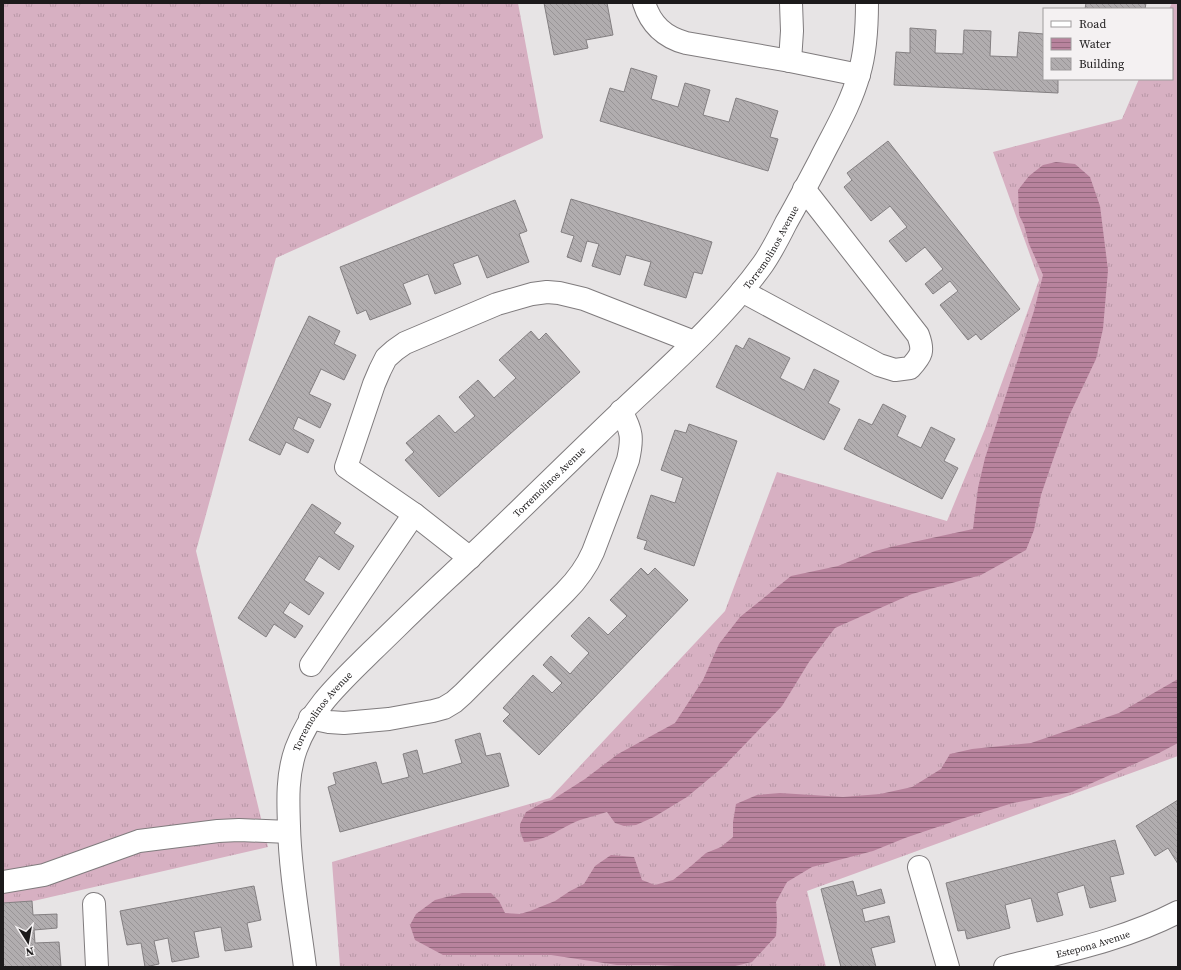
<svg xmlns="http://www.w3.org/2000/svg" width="1181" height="970" font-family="'Source Serif 4',serif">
  <defs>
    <pattern id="grass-tufts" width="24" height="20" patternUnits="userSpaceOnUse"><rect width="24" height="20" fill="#d7b0c2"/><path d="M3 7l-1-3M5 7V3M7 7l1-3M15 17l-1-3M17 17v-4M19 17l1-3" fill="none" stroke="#b897a6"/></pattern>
    <pattern id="water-rules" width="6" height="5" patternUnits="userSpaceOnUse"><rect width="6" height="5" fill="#b8839d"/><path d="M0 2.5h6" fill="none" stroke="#956a7f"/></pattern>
    <pattern id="building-back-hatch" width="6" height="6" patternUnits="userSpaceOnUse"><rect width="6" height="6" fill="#b1adaf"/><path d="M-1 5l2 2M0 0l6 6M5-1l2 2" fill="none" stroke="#989496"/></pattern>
  </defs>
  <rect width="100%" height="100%" fill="#e7e4e5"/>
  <g fill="url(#grass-tufts)">
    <polygon points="3,3 518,3 543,138 276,258 196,551 268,847 3,908"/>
    <polygon points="1172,3 1178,3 1178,756 807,891 826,967 340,967 332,862 550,798 725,611 777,472 947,521 985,429 1039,280 993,152 1122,119 1139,79 1172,79 1172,9 1169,9"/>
  </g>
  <g fill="url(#water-rules)">
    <path d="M1056 162 1075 164 1090 177 1100 206 1108 270 1103 329 1096 359 1069 416 1055 454 1041 495 1034 530 1026 550 981 575 912 594 835 628 809 662 782 706 723 767 687 797 654 817 636 825 624 826 615 823 607 812C598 815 589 817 580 820 559 828 547 841 524 842L520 831V824L526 812 544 802 552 800 585 779 618 754 675 723 703 680 719 644 740 617 791 576 838 566 875 551 895 546 973 529 978 488 985 458 1034 311 1043 275 1029 244 1024 225 1019 215 1018 190 1029 176 1043 165Z"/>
    <polygon points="1178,679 1178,743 1159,753 1072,792 1013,803 961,819 905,838 873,851 812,867 787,882 776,902 777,918 776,936 752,962 731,967 695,967 658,965 617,965 551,955 443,955 415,940 410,925 416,914 435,900 462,893 491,893 499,901 505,913 520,914 530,911 555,901 570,891 584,884 595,866 611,855 634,857 642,880 655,885 673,880 691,866 706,853 721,847 733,837 733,822 736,804 757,795 780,793 843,797 880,794 912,787 941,769 950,754 972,749 1031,743 1119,713"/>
  </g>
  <g fill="url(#building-back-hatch)" stroke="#837f81">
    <polygon points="544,3 607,3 613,35 586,40 588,48 554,55"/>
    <polygon points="1086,3 1146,3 1145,9 1085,9"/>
    <polygon points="910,28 936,30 935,53 963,54 964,30 991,31 990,56 1017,57 1019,32 1044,34 1044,79 1058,79 1058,93 894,85 896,52 910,53"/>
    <polygon points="631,68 657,76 651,99 678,107 685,83 710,90 703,115 729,122 736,98 778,111 770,137 778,139 768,171 600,121 610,88 624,92"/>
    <polygon points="888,141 1020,309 981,340 976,334 968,340 940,305 958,291 950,281 933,294 925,284 943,269 925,247 906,262 889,241 907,227 890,206 871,221 844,187 852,180 847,173"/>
    <polygon points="571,199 712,242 702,274 694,272 686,298 644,285 651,262 626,255 620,275 592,266 599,244 587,241 581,262 567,257 574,236 561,232"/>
    <polygon points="515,200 527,231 519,234 529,262 487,278 478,255 453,264 461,284 435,294 428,274 403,284 411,304 370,320 366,310 357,314 340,267"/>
    <polygon points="309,316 340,331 334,344 356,355 344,380 321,369 309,394 331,404 320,428 298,417 293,429 314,440 308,453 286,442 280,455 249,440"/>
    <polygon points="531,331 539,340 546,333 580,372 439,497 405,460 414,452 406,443 439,415 455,433 475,416 459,397 478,380 494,398 516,378 499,360"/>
    <polygon points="749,338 790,358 780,378 804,390 814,369 839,381 828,403 840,409 824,440 716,387 736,345 743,349"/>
    <polygon points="883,404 906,416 897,436 921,448 931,427 955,439 944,461 958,468 942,499 844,449 859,419 872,425"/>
    <polygon points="689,424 737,441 694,566 644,549 647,541 637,538 651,495 675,503 683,478 661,470 675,430 686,433"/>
    <polygon points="312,504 341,523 334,533 354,546 339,570 319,556 304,580 324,593 309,615 290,602 283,613 303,626 295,638 274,624 266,637 238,618"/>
    <polygon points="641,568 648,575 655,568 688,600 539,755 503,721 510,714 503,708 533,675 552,693 562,683 543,665 551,656 570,674 589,653 571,636 589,617 608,635 627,616 610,600"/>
    <polygon points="480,733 486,756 500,753 509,786 340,832 328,787 336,784 333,773 376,762 382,784 409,777 403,754 417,750 423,774 462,763 455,740"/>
    <polygon points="1178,800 1178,864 1168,848 1155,856 1136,826"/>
    <polygon points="1115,840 1124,874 1110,877 1116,901 1090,908 1084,885 1057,893 1063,915 1037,922 1031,898 1005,905 1010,928 967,939 965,930 958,931 946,883"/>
    <polygon points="853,881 857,896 881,889 885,903 862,909 865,922 889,916 895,942 871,948 876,967 841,967 821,889"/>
    <polygon points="254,886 261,920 247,923 252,947 225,951 221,927 194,932 199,957 172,962 168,938 154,941 159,964 145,967 141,943 127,945 120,911"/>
    <polygon points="32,901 33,915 57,914 57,928 34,930 35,943 59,942 61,967 3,967 3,903"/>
  </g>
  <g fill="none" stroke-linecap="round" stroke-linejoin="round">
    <defs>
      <g id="minor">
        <path d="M644 3C651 25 664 37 686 43L790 61 859 75"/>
        <polyline points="790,61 792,31 791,3"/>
        <path d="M742 291 879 365 895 370 910 368C922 355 924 351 918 335L804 189"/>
        <polyline points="470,558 414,514 346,467 374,384 380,370 386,358 395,350 405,343 497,304 532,294 547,292 559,293 584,299 694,342"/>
        <polyline points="311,665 414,514"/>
        <path d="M310 718 329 722 344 723 389 719 433 711 444 708 454 702 463 694 565 592C578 579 586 568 593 552L628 460C633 438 632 431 621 411"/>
        <polyline points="919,867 948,967"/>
        <polyline points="3,882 44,875 139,841 218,831 239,830 289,832"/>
        <polyline points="94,904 97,967"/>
        <path id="s1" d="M305 967C299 920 290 873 289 826 288 800 287 774 296 749 311 708 341 682 371 652 397 627 422 602 448 578 499 531 548 482 598 434 653 380 718 327 763 264 772 251 779 237 786 223 798 202 809 181 820 160 834 132 851 104 859 74 866 51 867 26 867 3"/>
        <path id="s2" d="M1005 967C1063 952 1124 940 1178 912"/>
      </g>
    </defs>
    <use href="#minor" stroke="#7f7b7d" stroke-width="24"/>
    <use href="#minor" stroke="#fff" stroke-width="22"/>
  </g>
  <g text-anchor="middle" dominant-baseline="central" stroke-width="3.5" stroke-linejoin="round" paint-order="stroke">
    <g font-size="10" fill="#1c1a1b" stroke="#f4f1f2">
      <text stroke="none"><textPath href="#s1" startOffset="914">Torremolinos Avenue</textPath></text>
      <text stroke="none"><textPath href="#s1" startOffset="590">Torremolinos Avenue</textPath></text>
      <text stroke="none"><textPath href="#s1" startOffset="266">Torremolinos Avenue</textPath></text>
      <text stroke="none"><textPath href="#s2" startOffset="91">Estepona Avenue</textPath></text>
    </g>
  </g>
  <rect width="1181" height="970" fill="none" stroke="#1c1a1b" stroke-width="8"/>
  <rect x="1043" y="8" width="130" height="72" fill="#f4f1f2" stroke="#9e9b9c"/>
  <rect x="1051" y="21" width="20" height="6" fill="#ffffff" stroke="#9e9b9c"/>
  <text x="1079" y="28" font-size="12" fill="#1c1a1b">Road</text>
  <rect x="1051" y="38" width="20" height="12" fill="url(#water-rules)" stroke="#9e9b9c"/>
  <text x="1079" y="48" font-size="12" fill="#1c1a1b">Water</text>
  <rect x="1051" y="58" width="20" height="12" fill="url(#building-back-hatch)" stroke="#9e9b9c"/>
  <text x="1079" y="68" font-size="12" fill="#1c1a1b">Building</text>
  <g transform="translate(28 942) rotate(169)" stroke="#f4f1f2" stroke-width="3" paint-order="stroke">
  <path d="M0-3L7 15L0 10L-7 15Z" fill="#1c1a1b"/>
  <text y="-6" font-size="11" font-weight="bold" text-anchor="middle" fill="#1c1a1b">N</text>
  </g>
</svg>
